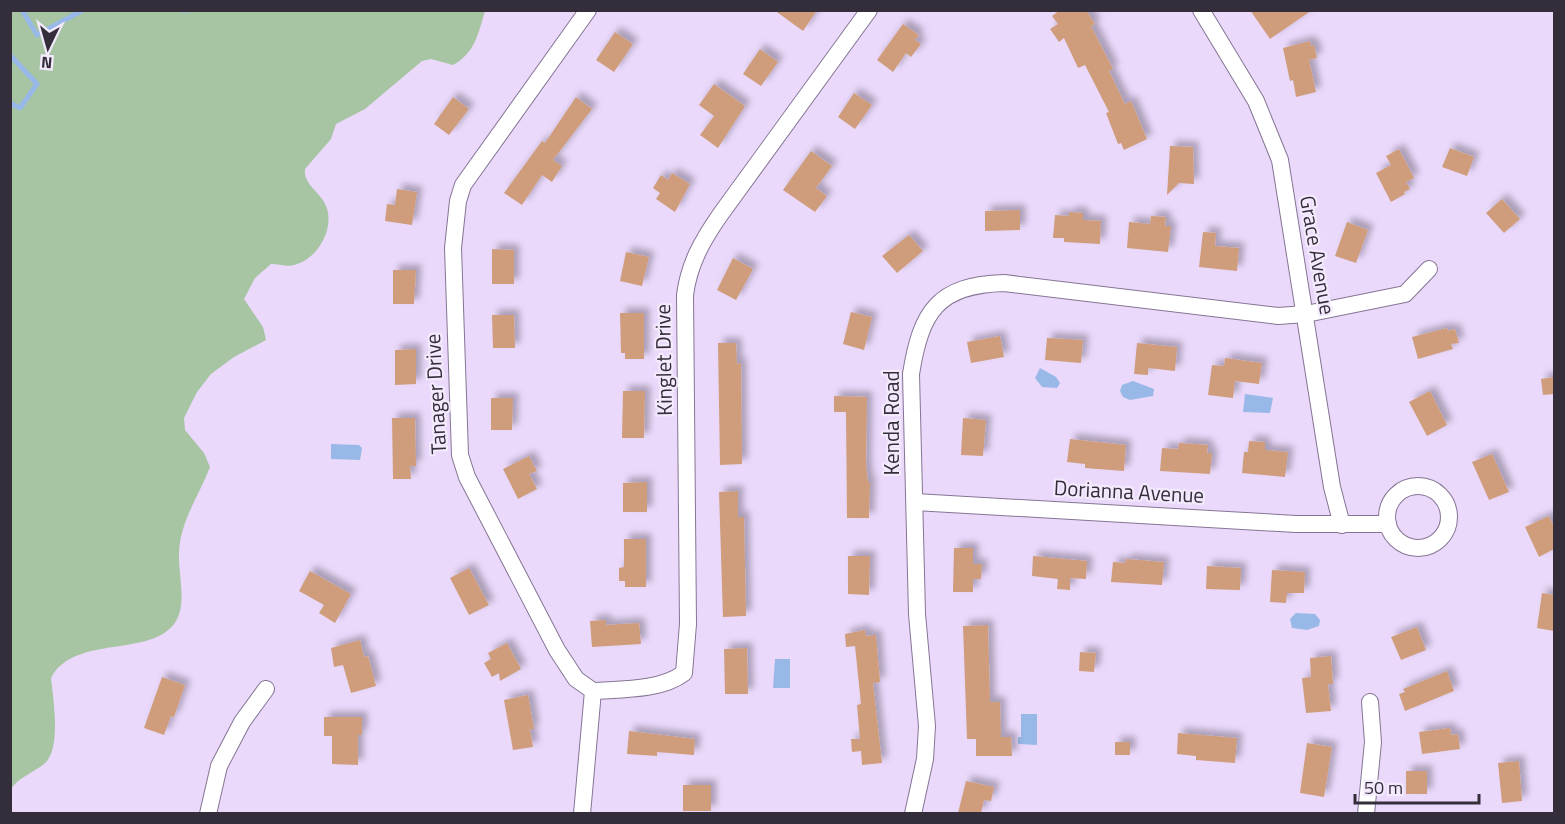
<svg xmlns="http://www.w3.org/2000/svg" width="1565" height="824" font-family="'Titillium Web',sans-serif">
  <defs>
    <filter id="shadow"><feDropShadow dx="5.5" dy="-5.5" stdDeviation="3" flood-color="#0004"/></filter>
  </defs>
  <rect width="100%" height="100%" fill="#ead9fb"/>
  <path fill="#a7c5a3" d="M11 10 485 11C478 34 475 53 453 65L431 59 422 61 365 109 336 124 331 139 305 169C303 186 323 193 327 209 334 231 316 260 294 265 287 267 278 264 271 264L255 278 244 299 263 327 266 340 234 357 211 374 197 392 184 418 185 430 204 453 210 467C199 496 180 521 179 553 178 573 187 603 176 621 153 659 75 633 51 678 53 698 62 750 44 764 34 772 18 778 11 789Z"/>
  <g fill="#98b9e8">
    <polygon points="1040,368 1056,377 1060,383 1057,388 1042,387 1035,378"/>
    <polygon points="1133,381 1154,389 1153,396 1130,400 1123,397 1120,391 1122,385"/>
    <polygon points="1245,394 1273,398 1270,413 1243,412"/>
    <polygon points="331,444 359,445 362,448 360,460 331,459"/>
    <polygon points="1296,613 1315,614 1320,620 1319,626 1307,630 1292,628 1290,619"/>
    <polygon points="775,659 790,659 790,688 773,688"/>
    <polygon points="1021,714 1037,714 1037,745 1018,744 1018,737 1021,737"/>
  </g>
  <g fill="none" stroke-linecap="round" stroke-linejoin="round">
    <g stroke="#98b9e8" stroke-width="5">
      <polyline points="22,10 37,35 83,10"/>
      <polyline points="182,10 189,10"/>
      <polyline points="10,55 37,84 20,108 10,103"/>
    </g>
  </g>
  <g fill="#cf9d7c" filter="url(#shadow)">
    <polygon points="774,10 817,10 803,31"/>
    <polygon points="1060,10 1086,10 1095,24 1091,26 1113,69 1109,71 1125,104 1131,101 1147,139 1124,150 1121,143 1118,144 1106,113 1109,112 1085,65 1078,68 1064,38 1059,42 1050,29 1058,24 1052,16"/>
    <polygon points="1250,10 1312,10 1270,39"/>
    <polygon points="903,24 919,35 915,40 921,44 911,57 906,53 893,72 877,60"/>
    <polygon points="615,32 633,44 614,72 596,60"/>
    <polygon points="1310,41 1311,46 1314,45 1317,58 1309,60 1316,92 1296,97 1293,80 1290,81 1283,48"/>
    <polygon points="760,49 778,62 761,86 743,74"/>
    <polygon points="714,84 745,106 718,148 700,135 714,116 699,105"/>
    <polygon points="854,93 872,105 855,129 838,117"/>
    <polygon points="453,97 469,109 449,135 434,124"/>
    <polygon points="576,97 592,109 553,160 562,166 552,182 542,175 522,205 504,193 542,141 545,143"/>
    <polygon points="1170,146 1193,147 1194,184 1179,183 1167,195"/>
    <polygon points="1450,148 1474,157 1467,176 1442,167"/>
    <polygon points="1399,149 1414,178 1406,182 1410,189 1404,192 1405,194 1391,202 1376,173 1391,165 1386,156"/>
    <polygon points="811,151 832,166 816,188 827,196 815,212 783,190"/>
    <polygon points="672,173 690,184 675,212 656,199 660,193 653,188 661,175 668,180"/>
    <polygon points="397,189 417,192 412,225 385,221 387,204 395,205"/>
    <polygon points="1502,199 1520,219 1504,233 1486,213"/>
    <polygon points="1020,210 1020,230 985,231 985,211"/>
    <polygon points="1069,212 1083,213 1083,220 1101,221 1100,244 1064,242 1064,238 1053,238 1055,215 1069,216"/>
    <polygon points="1151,216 1166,217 1165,226 1171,226 1168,252 1127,248 1129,222 1150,224"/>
    <polygon points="1347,222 1368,230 1356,263 1335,256"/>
    <polygon points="1203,232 1216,233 1215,246 1239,248 1237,271 1199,267"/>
    <polygon points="909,235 923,251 897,273 882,256"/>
    <polygon points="492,249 514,250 514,284 492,284"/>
    <polygon points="626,252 649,257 642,286 620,281"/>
    <polygon points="733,258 753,269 736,300 717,290"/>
    <polygon points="393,270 416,270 414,304 393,304"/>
    <polygon points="851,312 872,317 864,350 843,344"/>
    <polygon points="620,313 644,313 644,359 625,359 625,353 621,353"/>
    <polygon points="492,315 514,315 515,348 493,348"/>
    <polygon points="1447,328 1448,331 1455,329 1459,343 1451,344 1453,349 1418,359 1412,337"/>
    <polygon points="1000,336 1004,357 971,363 967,342"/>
    <polygon points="1047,338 1083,340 1081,363 1045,360"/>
    <polygon points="718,343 736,343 737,364 741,363 742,464 720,465"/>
    <polygon points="1137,343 1177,347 1175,371 1148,368 1148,375 1134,374"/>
    <polygon points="416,349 416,384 395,385 395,350"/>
    <polygon points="1225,358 1262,363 1259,384 1235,381 1233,398 1208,395 1212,365 1224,366"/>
    <polygon points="1554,377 1554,394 1543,395 1541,379"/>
    <polygon points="623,391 645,391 644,438 622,438"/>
    <polygon points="1430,391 1447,425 1427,436 1409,402"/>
    <polygon points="834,396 867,397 866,464 868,482 870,482 869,518 847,518 846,412 834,412"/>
    <polygon points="491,398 513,398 512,430 491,430"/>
    <polygon points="392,418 415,418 416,466 410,466 411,479 393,479"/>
    <polygon points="963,418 986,420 983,456 961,455"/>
    <polygon points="1070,439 1126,445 1124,471 1085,468 1085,464 1067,462"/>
    <polygon points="1249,441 1265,442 1265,450 1288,452 1285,477 1242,473 1244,452 1248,452"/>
    <polygon points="1179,443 1208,445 1207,453 1212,453 1210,474 1160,471 1162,448 1178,449"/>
    <polygon points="1492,454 1509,492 1489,500 1472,462"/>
    <polygon points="529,456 537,471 529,474 537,489 518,499 503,469"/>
    <polygon points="647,482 647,512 623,512 623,483"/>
    <polygon points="738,491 738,517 744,517 746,616 723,617 719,492"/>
    <polygon points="1549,516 1554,527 1554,549 1539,557 1525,527"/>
    <polygon points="624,539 646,539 646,587 625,587 625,581 619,581 619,568 624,567"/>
    <polygon points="954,548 973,548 973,564 982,564 981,579 973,579 973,592 953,592"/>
    <polygon points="848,556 870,556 869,595 848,594"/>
    <polygon points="1033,556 1087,561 1086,579 1070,578 1070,590 1057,589 1058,579 1032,576"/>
    <polygon points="1126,559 1164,562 1162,585 1111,582 1113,562 1125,563"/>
    <polygon points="1207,566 1241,568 1240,590 1206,589"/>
    <polygon points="469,568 489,605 469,615 450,578"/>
    <polygon points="1272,570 1305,572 1304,593 1287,593 1286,603 1270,602"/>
    <polygon points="310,571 351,594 335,623 319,613 324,605 299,591"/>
    <polygon points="1542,593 1554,595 1554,631 1537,628"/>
    <polygon points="606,620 606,625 639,623 641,644 592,647 590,621"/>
    <polygon points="988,625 990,702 1000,702 1001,737 1011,737 1012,756 976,756 976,739 967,739 963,626"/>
    <polygon points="1417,627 1426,650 1401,660 1391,637"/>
    <polygon points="865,630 866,636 876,635 880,682 873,683 882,763 862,765 861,751 852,752 851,739 860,739 857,705 861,704 855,646 846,647 845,634"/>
    <polygon points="360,640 364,657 368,656 376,686 351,693 343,665 334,667 331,648"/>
    <polygon points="507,643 521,669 500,681 499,673 492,677 484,663 491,659 488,653"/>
    <polygon points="747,648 748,694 725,694 724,649"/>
    <polygon points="1080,652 1096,653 1094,672 1079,671"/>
    <polygon points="1331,656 1333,684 1328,684 1331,711 1306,713 1302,678 1311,677 1310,658"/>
    <polygon points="1447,671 1454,691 1405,711 1399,694 1405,692 1403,689"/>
    <polygon points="162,677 185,685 174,717 171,716 164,735 144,728"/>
    <polygon points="528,695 534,729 530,729 533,747 513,750 504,700"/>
    <polygon points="324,717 362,717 362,735 358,735 358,765 332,764 332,736 324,736"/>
    <polygon points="1450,728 1451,735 1458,734 1460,749 1422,754 1419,732"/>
    <polygon points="629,731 695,739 694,755 657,752 657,756 627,754"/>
    <polygon points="1178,733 1237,738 1235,763 1196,760 1196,756 1177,754"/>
    <rect x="1115" y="742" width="15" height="13"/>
    <polygon points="1307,743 1332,747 1324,797 1300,793"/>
    <polygon points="1519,761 1522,801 1502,803 1498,763"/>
    <rect x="1406" y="771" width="21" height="23"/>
    <polygon points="966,781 994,787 991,801 984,800 981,813 958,813"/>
    <rect x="683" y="785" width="28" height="26"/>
  </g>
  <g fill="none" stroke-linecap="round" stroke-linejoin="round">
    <defs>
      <g id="minor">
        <polyline points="1201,10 1256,101 1280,160 1332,487 1342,525"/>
        <circle cx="1418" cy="517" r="31"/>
        <polyline points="915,502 1296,524 1388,524"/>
        <path d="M593 691C621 689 660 691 684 673L688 624 685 295C689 264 702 241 720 215L869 10"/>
        <polyline points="208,814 219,766 242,722 266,689"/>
        <polyline points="582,814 593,691 576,679 557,650 467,477 460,455 453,248 458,201 463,185 588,10"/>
        <path d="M913 814 925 759 927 726 917 614 911 374C921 311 938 285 1004 283L1278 316 1306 314 1405 294 1429 269"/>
        <polyline points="1366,814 1373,742 1370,702"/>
      </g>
    </defs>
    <use href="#minor" stroke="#857594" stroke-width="18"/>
    <use href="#minor" stroke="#fff" stroke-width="16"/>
  </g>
  <g text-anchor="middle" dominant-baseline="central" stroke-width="4.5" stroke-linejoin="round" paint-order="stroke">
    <g font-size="21" fill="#342d3a" stroke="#f4eafe">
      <text transform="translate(1318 255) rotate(80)">Grace Avenue</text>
      <text transform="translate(663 360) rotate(-91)">Kinglet Drive</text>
      <text transform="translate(435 394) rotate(-93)">Tanager Drive</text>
      <text transform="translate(891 423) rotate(-90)">Kenda Road</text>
      <text transform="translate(1129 491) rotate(3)">Dorianna Avenue</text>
    </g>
  </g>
  <rect width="1565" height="824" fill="none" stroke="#342d3a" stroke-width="24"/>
  <g transform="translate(48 48) rotate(185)" stroke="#f4eafe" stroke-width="4.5" paint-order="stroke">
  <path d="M0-4.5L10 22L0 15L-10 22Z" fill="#342d3a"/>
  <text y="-9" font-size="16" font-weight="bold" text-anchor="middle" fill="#342d3a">N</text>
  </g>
  <path d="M1355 794v9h124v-9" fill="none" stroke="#342d3a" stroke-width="3"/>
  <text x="1364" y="794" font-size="18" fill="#342d3a" stroke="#f4eafe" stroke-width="4.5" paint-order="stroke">50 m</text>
</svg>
